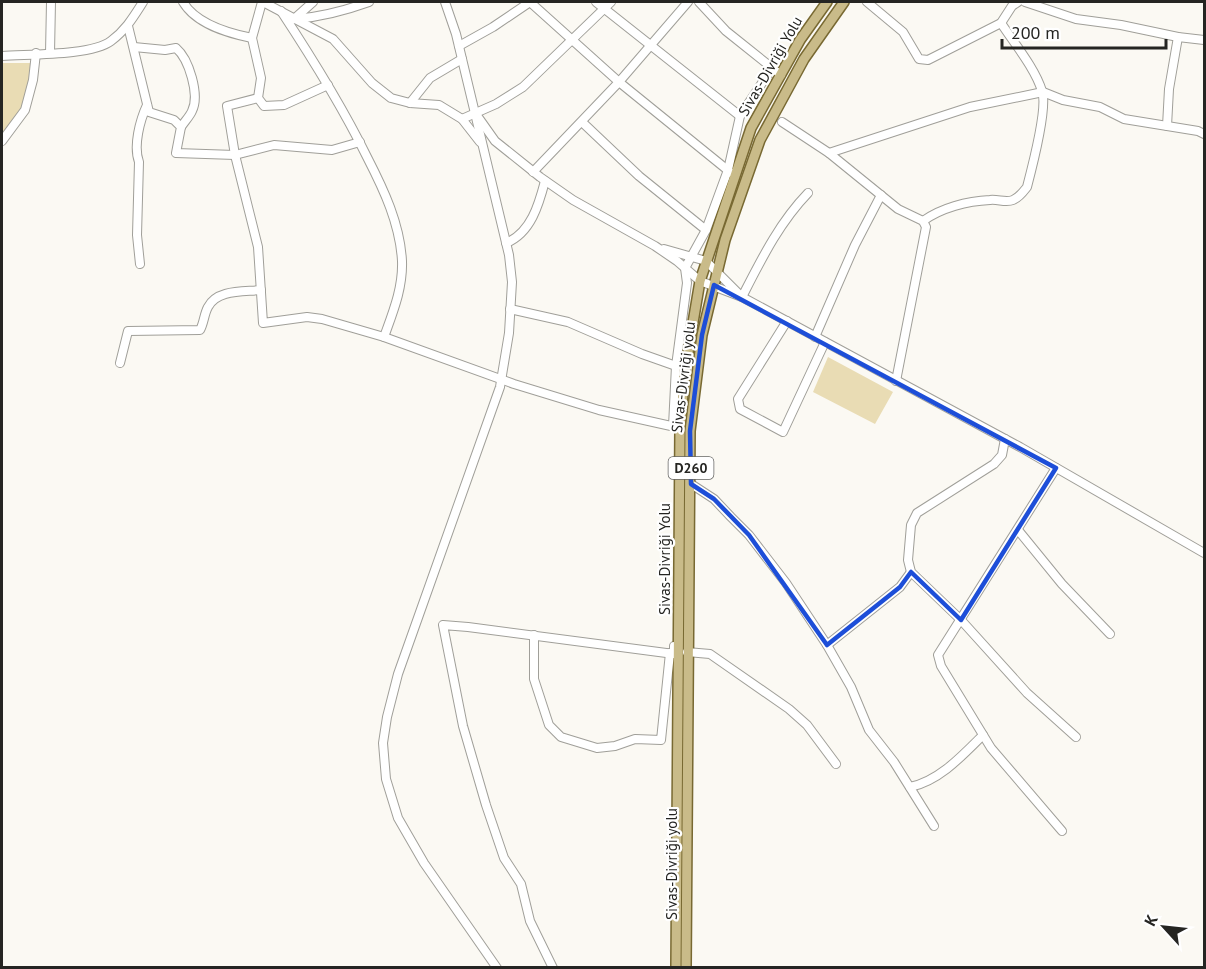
<svg xmlns="http://www.w3.org/2000/svg" width="1206" height="969" font-family="'PT Sans',sans-serif">
  <rect width="100%" height="100%" fill="#fbf9f3"/>
  <g fill="#e9dcb4">
    <polygon points="2,63 33,63 23,108 2,134"/>
    <polygon points="828,357 893,392 875,424 813,392"/>
  </g>
  <g fill="none" stroke-linecap="round" stroke-linejoin="round">
    <defs>
      <g id="minor">
        <path d="M183 2C196 24 227 33 252 38"/>
        <polyline points="262,2 252,38 261,78 258,98 264,106 284,105 328,85"/>
        <polyline points="263,2 333,39 372,83 391,98 410,103 439,105 462,119 480,142"/>
        <polyline points="445,2 456,34 509,255 512,282 509,333 500,387 398,674 387,717 383,743 386,779 398,818 424,863 497,968"/>
        <polyline points="530,2 619,82 730,172"/>
        <polyline points="596,2 740,116"/>
        <polyline points="699,2 726,31 781,75"/>
        <polyline points="867,2 903,32 919,59 928,60 1001,23 1012,6 1018,2"/>
        <polyline points="1025,2 1076,19 1121,25 1178,37 1204,40"/>
        <path d="M281 11C312 58 342 106 367 157 384 190 400 224 402 261 403 288 393 312 384 337"/>
        <polyline points="294,19 313,2"/>
        <path d="M295 19C322 17 344 11 369 2"/>
        <polyline points="128,26 149,112 174,120 181,127 176,153 235,155 274,145 332,150 360,142"/>
        <polyline points="459,46 493,27 530,2"/>
        <path d="M134 47 165 50 176 48C189 59 200 95 192 111 190 116 185 121 181 127"/>
        <polyline points="50,53 51,2"/>
        <path d="M2 56C28 54 91 56 111 41 126 30 134 16 143 2"/>
        <polyline points="258,98 227,106 235,155 258,247 263,323 307,317 322,319 384,337 514,384 599,410 680,428"/>
        <polyline points="410,103 430,78 462,59"/>
        <polyline points="478,117 495,141 540,177 573,200 655,246 677,261 700,281 742,297 1020,447 1204,553"/>
        <polyline points="462,119 496,104 523,87 611,2"/>
        <polyline points="582,122 639,176 706,230"/>
        <polyline points="782,122 829,153 898,209 923,221 926,227 896,381"/>
        <polyline points="1167,126 1169,89 1178,37"/>
        <polyline points="2,141 25,110 33,80 36,53"/>
        <polyline points="829,153 970,107 1043,92 1063,100 1100,107 1124,119 1198,131 1204,134"/>
        <polyline points="533,172 619,82 688,2"/>
        <path d="M923 221C941 208 967 201 990 200 998 199 1006 203 1013 200 1020 197 1023 192 1027 187 1032 168 1048 107 1042 91 1035 68 1014 43 1001 23"/>
        <path d="M506 243C531 233 539 204 545 181"/>
        <polyline points="664,249 706,261 739,294"/>
        <path d="M140 264 137 235 139 162C133 146 140 120 147 105"/>
        <path d="M742 297C761 260 779 223 808 193"/>
        <polyline points="510,309 568,322 642,354 676,366"/>
        <polyline points="787,321 738,399 740,409 783,432 825,342"/>
        <polyline points="815,337 855,245 881,195"/>
        <path d="M120 363 128 331 200 330C204 323 204 314 208 307 217 289 244 292 261 290"/>
        <polyline points="673,426 676,366 687,283 685,268 706,230 728,170 740,116 772,68"/>
        <polyline points="1005,439 1002,455 994,464 917,513 911,525 908,560 911,572 961,620 1027,693 1076,737"/>
        <polyline points="1056,468 938,655 941,666 991,748 1062,831"/>
        <polyline points="691,484 714,499 731,517 749,535 786,583 827,645 851,687 869,730 894,762 934,826"/>
        <polyline points="1018,530 1062,584 1110,634"/>
        <polyline points="534,635 534,679 549,725 561,737 597,748 615,746 635,739 661,740 670,653"/>
        <polyline points="827,645 900,587 911,572"/>
        <polyline points="687,652 710,654 789,709 807,725 836,764"/>
        <path d="M910 787C939 781 962 756 983 735"/>
        <polyline points="553,968 530,921 521,884 504,858 486,805 463,726 443,625 468,627 674,654 674,646"/>
      </g>
      <g id="major">
        <polyline points="676,968 680,428 685,370 700,281 751,128 800,40 827,2"/>
        <polyline points="686,968 690,431 702,335 725,240 760,140 804,59 844,2"/>
      </g>
    </defs>
    <use href="#minor" stroke="#a09f99" stroke-width="10"/>
    <use href="#major" stroke="#786932" stroke-width="12"/>
    <use href="#minor" stroke="#fff" stroke-width="8"/>
    <use href="#major" stroke="#c9bb89" stroke-width="9"/>
  </g>
  <path fill="none" stroke="#1d4ed8" stroke-width="4.5" stroke-linejoin="round" d="M714 285 1056 468 961 620 911 572 900 587 827 645 749 535 714 499 691 484 690 431 702 335Z"/>
  <g text-anchor="middle" dominant-baseline="central" stroke-width="4.5" stroke-linejoin="round" paint-order="stroke">
    <rect fill="#fff" stroke="#666664" stroke-width="1.5" x="668.5" y="457" width="45" height="22" rx="4.5"/>
    <g font-size="14" font-weight="bold" fill="#252522">
      <text x="691" y="468">D260</text>
    </g>
    <g font-size="15" fill="#252522" stroke="#fff">
      <text transform="translate(770 66) rotate(-60)">Sivas-Divriği Yolu</text>
      <text transform="translate(683 377) rotate(-83)">Sivas-Divriği yolu</text>
      <text transform="translate(664 559) rotate(-90)">Sivas-Divriği Yolu</text>
      <text transform="translate(671 864) rotate(-90)">Sivas-Divriği yolu</text>
    </g>
  </g>
  <rect width="1206" height="969" fill="none" stroke="#252522" stroke-width="6"/>
  <g transform="translate(1164 927) rotate(297)" stroke="#ffffff" stroke-width="4.5" paint-order="stroke">
  <path d="M0-4.5L10 22L0 15L-10 22Z" fill="#252522"/>
  <text y="-9" font-size="16" font-weight="bold" text-anchor="middle" fill="#252522">K</text>
  </g>
  <path d="M1002 39v9h164v-9" fill="none" stroke="#252522" stroke-width="3"/>
  <text x="1011" y="39" font-size="18" fill="#252522" stroke="#ffffff" stroke-width="4.5" paint-order="stroke">200 m</text>
</svg>
